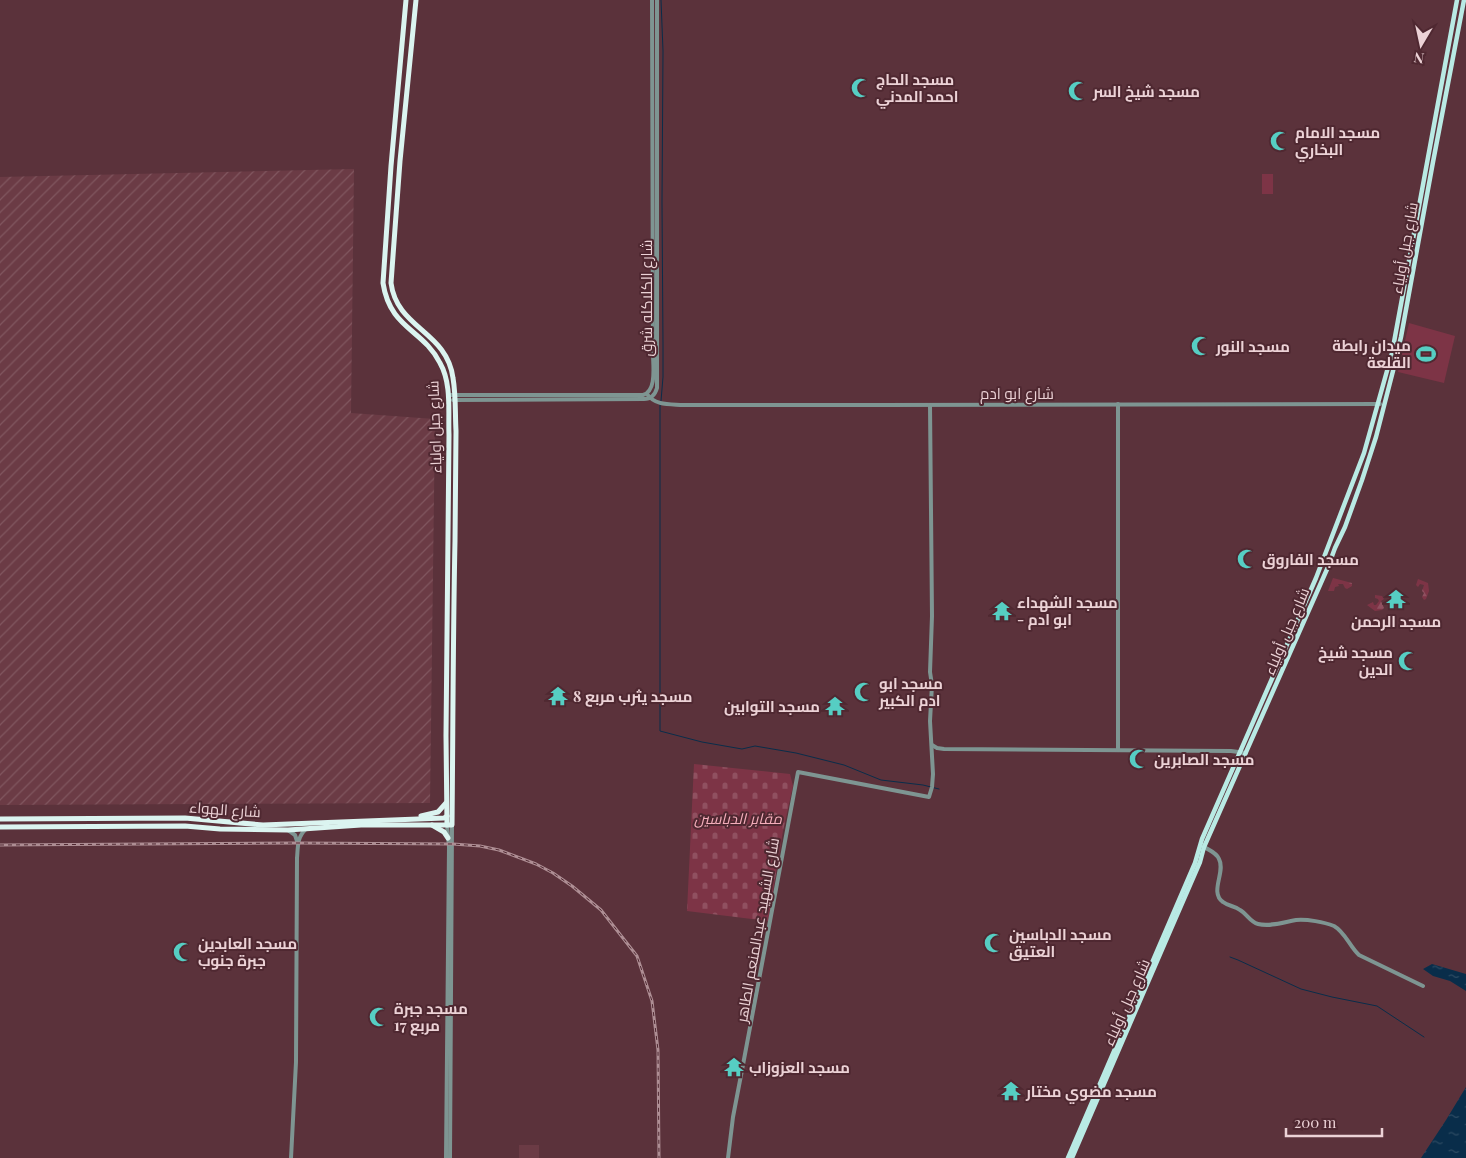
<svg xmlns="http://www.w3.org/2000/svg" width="1466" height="1158" font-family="'Playfair Display',Cairo,serif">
  <defs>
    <pattern id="industrial-furrows" width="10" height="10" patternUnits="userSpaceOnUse" patternTransform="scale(1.25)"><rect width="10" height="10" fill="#6b3b45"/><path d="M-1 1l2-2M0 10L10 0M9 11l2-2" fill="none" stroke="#80565f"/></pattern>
    <pattern id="forest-firs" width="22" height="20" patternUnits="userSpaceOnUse" patternTransform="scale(1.25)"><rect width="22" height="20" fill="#7d3446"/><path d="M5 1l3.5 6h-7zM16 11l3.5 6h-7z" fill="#905060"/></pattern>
    <pattern id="cemetery-stones" width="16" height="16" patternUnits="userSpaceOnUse" patternTransform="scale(1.25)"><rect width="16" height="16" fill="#7d3446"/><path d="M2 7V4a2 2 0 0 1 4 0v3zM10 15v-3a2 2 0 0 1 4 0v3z" fill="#905060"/></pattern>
    <pattern id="water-ripples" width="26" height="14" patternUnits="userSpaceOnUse" patternTransform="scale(1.25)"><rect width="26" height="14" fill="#092d4a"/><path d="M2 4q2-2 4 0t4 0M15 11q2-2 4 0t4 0" fill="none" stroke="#2d4b63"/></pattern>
  </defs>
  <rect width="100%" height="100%" fill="#5b323b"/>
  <rect fill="#6b3b45" x="519" y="1145" width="20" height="13"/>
  <polygon fill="url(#industrial-furrows)" points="354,169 351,413 435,419 430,803 0,805 0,177"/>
  <g fill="url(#forest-firs)">
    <polygon points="1333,578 1352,583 1352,586 1347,589 1345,588 1343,584 1338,584 1339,586 1335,587 1334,591 1328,591"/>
    <polygon points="1418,579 1428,583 1429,591 1426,599 1424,600 1422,597 1424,593 1422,591 1424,585 1420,584 1418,587 1416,585"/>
    <polygon points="1375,595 1382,596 1384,599 1381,601 1384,608 1382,610 1375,611 1367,605 1373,602 1374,605 1376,605 1379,601 1378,599 1375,598"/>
  </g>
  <polygon fill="url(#cemetery-stones)" points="694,764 790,774 793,786 783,831 768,921 687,911"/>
  <g fill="#7d3446">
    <rect x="1262" y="174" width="11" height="20"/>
    <polygon points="1409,323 1455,336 1444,383 1398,372"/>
  </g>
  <g fill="url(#water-ripples)">
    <polygon points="1432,964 1466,974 1466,991 1450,981 1433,976 1423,969"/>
    <polygon points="1466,1087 1466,1158 1421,1158 1446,1120"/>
  </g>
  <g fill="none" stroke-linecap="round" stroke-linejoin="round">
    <g stroke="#092d4a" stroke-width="1">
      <polyline points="661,401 663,377 663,345 662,202 663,51 661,0"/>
      <polyline points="660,405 660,731 702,742 742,749 755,746 796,753 844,765 881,780 923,785 939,789"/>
      <polyline points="1230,957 1238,960 1301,989 1332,997 1377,1006 1424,1037"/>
    </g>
    <g stroke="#7e9592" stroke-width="4">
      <path d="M647 394C655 406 671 404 683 405H881L1380 404"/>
      <path d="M448 395H643C657 391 653 366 653 354L652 0"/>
      <path d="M453 400 644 399C651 399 655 395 657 388V0"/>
      <polyline points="932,745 937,748 944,749 1231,751 1246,753"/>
      <polyline points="1118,750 1118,404"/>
      <polyline points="288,830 295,835 297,841"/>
      <path d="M1204 847C1209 850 1217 853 1219 859 1226 872 1209 892 1223 902 1228 906 1235 906 1240 910 1247 914 1250 922 1258 924 1271 927 1284 922 1296 920 1307 919 1324 922 1334 926 1345 932 1350 947 1359 955L1423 986"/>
      <path d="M291 1158 296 1062 297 858C298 847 297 837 306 829"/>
      <polyline points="446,1158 449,847 447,825"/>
      <polyline points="450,1158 452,825"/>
      <polyline points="728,1158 733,1117 742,1070 798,772 929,797 932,787 933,774 930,721 932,685 930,672 932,616 930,405"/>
    </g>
    <g stroke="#b9eae4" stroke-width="4.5">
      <polyline points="1068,1158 1195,863 1202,839 1316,578 1364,453 1392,353 1457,0"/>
      <polyline points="1072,1158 1170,931 1200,862 1204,847 1328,567 1335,548 1345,527 1362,480 1376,437 1393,371 1401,337 1433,162 1464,0"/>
    </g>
    <g stroke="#dbf4f0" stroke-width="5">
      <path d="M406 0 391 166 383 283C390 329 423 329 440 363 452 384 448 412 449 435L446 736 447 825"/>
      <polyline points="421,816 438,812 446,803"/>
      <polyline points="0,819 185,818 263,825 444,818 447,816"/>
      <polyline points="432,825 444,832 448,838"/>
      <path d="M0 827 185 826 220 829 288 830 361 825H452C453 730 453 635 455 541 455 504 456 468 456 431 455 413 456 395 453 378 447 331 397 329 391 283L400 161 416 0"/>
    </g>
    <defs>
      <polyline id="rail" points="0,845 298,843 453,844 480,846 499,850 536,864 553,873 572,886 601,910 637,956 652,1001 658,1050 659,1158"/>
    </defs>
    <use href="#rail" stroke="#ae8e94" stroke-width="3"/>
    <use href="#rail" stroke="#4f2831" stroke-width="1" stroke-dasharray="4" stroke-linecap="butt"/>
  </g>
  <defs>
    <symbol id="mosque-bare" viewBox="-9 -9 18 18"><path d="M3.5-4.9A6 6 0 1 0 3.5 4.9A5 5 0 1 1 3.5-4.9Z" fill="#56cec3" stroke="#4f2831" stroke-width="2.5" paint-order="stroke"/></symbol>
    <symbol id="stadium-bare" viewBox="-9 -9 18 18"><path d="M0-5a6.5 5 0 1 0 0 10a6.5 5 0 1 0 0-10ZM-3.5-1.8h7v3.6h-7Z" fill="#56cec3" stroke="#4f2831" stroke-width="2.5" paint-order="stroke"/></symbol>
    <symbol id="temple-bare" viewBox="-9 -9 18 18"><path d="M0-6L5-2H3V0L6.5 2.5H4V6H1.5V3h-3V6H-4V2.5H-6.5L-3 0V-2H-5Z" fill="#56cec3" stroke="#4f2831" stroke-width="2.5" paint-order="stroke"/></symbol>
  </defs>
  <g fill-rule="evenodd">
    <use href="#mosque-bare" x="847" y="74" width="28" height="28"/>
    <use href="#mosque-bare" x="1064" y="77" width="28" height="28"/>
    <use href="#mosque-bare" x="1266" y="127" width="28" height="28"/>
    <use href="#mosque-bare" x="1187" y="332" width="28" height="28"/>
    <use href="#stadium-bare" x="1412" y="340" width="28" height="28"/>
    <use href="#mosque-bare" x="1233" y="545" width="28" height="28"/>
    <use href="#temple-bare" x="1382" y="585" width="28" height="28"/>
    <use href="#temple-bare" x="988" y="597" width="28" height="28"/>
    <use href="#mosque-bare" x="1394" y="647" width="28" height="28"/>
    <use href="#mosque-bare" x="850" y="678" width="28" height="28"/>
    <use href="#temple-bare" x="544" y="682" width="28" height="28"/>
    <use href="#temple-bare" x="821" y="692" width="28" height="28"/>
    <use href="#mosque-bare" x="1125" y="745" width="28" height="28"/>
    <use href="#mosque-bare" x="980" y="929" width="28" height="28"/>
    <use href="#mosque-bare" x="169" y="938" width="28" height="28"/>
    <use href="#mosque-bare" x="365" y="1003" width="28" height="28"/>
    <use href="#temple-bare" x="720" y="1053" width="28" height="28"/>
    <use href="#temple-bare" x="997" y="1077" width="28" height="28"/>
  </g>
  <g text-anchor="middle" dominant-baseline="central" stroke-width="4" stroke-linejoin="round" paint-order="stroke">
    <g font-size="15" font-weight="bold" fill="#ecd2d6" stroke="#4f2831" text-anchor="start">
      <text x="876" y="79">مسجد الحاج<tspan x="876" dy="17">احمد المدني</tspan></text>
      <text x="1093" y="91">مسجد شيخ السر</text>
      <text x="1295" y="132">مسجد الامام<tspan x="1295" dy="17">البخاري</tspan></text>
      <text x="1411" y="345" text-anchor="end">ميدان رابطة<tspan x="1411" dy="17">القلعة</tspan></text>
      <text x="1216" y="346">مسجد النور</text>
      <text x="1262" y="559">مسجد الفاروق</text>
      <text x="1017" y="602">مسجد الشهداء<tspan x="1017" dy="17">- ابو ادم</tspan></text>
      <text x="1396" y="621" text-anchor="middle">مسجد الرحمن</text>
      <text x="1393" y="652" text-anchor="end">مسجد شيخ<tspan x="1393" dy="17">الدين</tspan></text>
      <text x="879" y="683">مسجد ابو<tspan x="879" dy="17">ادم الكبير</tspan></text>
      <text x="573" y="696">مسجد يثرب مربع 8</text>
      <text x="820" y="706" text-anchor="end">مسجد التوابين</text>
      <text x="1154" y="759">مسجد الصابرين</text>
      <text x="1009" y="934">مسجد الدباسين<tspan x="1009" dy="17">العتيق</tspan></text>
      <text x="198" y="943">مسجد العابدين<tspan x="198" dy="17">جبرة جنوب</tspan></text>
      <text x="394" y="1008">مسجد جبرة<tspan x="394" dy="17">مربع 17</tspan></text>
      <text x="749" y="1067">مسجد العزوزاب</text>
      <text x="1026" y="1091">مسجد مضوي مختار</text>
    </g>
    <g font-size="15" fill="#ecd2d6" stroke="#4f2831">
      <text transform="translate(1404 248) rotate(-80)">شارع جبل أولياء</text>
      <text transform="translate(646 298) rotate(-90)">شارع الكلاكله شرق</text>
      <text x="1017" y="393">شارع ابو ادم</text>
      <text transform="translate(434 427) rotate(-92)">شارع جبل اولياء</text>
      <text transform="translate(1286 631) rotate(-67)">شارع جبل أولياء</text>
      <text transform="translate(225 809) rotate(4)">شارع الهواء</text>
      <text transform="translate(757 930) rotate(-80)">شارع الشهيد عبدالمنعم الطاهر</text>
      <text transform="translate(1126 1002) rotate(-66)">شارع جبل أولياء</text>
    </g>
    <g font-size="15" font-style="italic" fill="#f5aebb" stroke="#4f2831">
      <text x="738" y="818">مقابر الدباسين</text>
    </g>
  </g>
  <g transform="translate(1421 45) rotate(189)" stroke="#4f2831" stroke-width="4" paint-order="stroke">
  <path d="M0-4L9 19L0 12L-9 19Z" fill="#ecd2d6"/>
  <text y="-8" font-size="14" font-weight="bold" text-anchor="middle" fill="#ecd2d6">N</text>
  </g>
  <path d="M1286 1128v8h96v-8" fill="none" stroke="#ecd2d6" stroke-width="2.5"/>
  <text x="1294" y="1128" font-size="15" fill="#ecd2d6" stroke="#4f2831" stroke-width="4" paint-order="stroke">200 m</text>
</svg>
